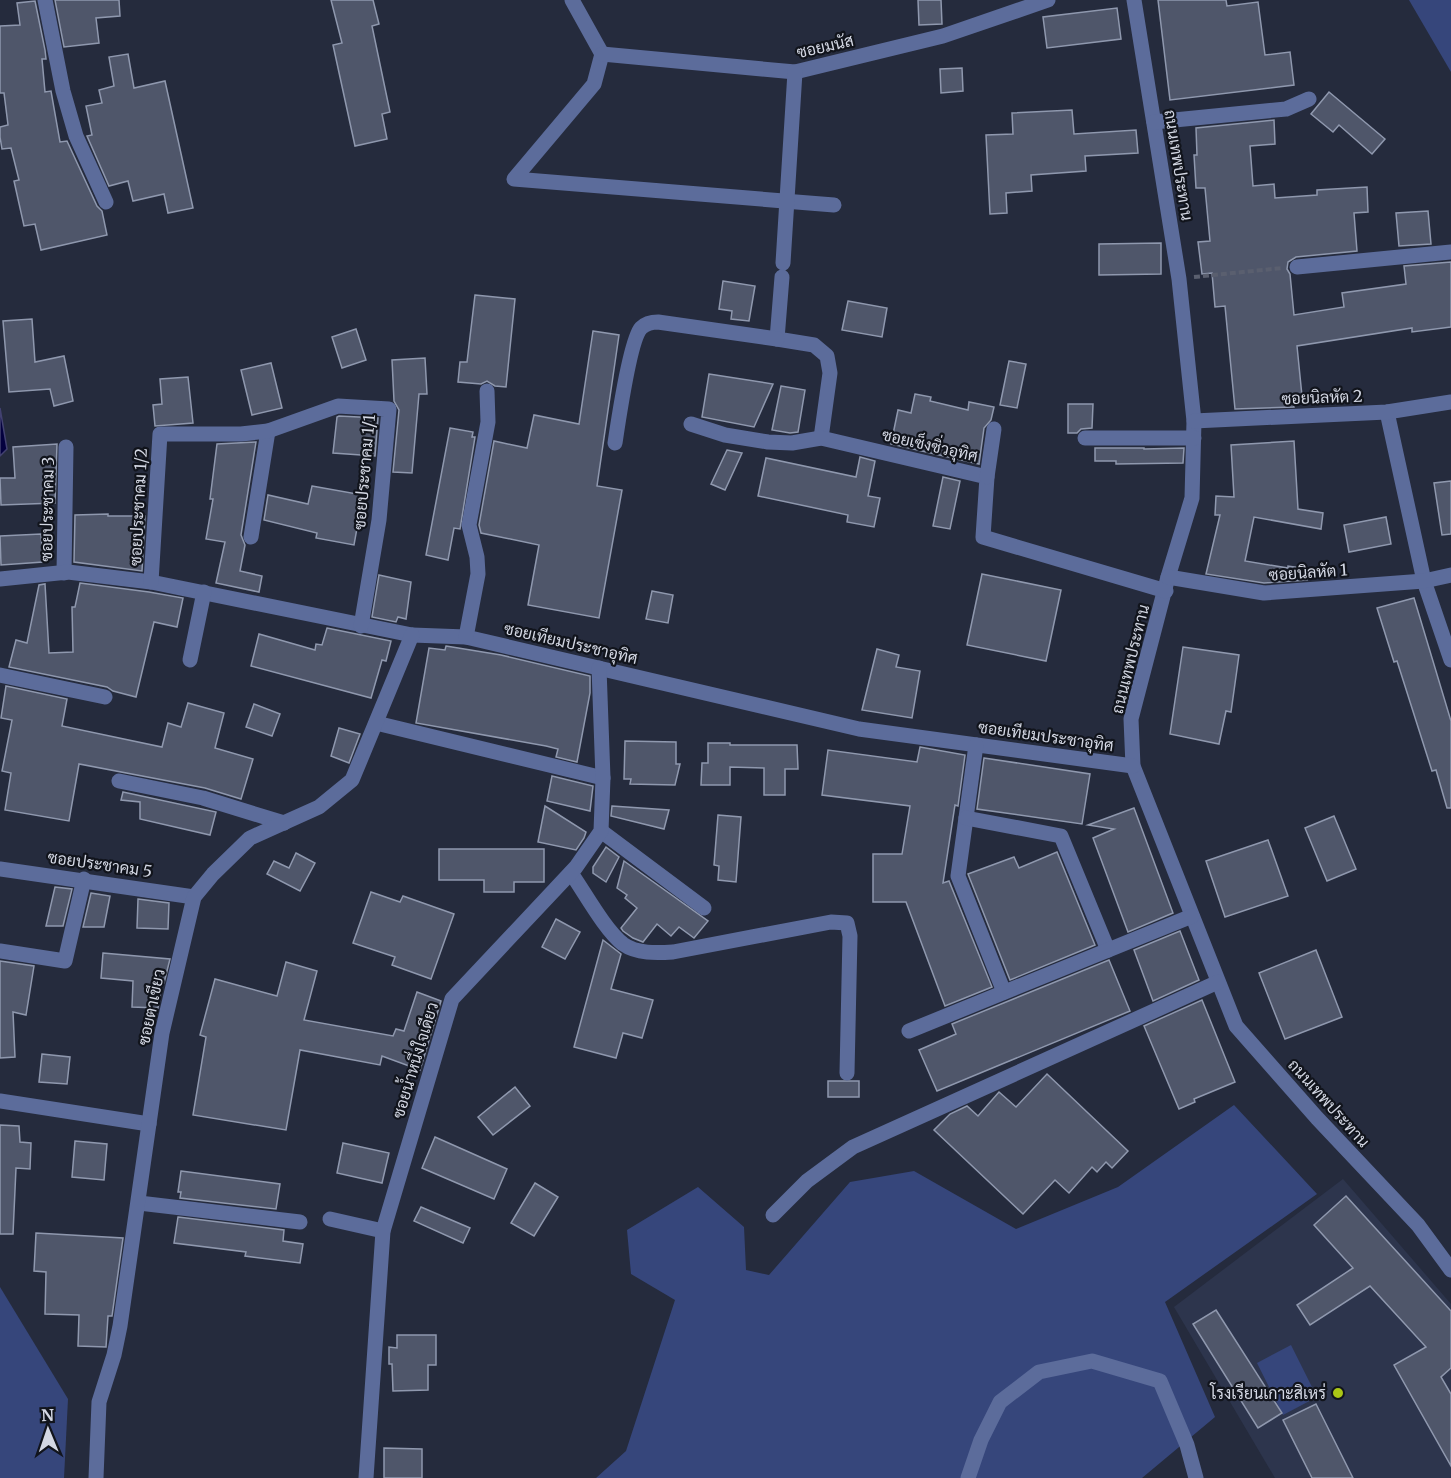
<svg xmlns="http://www.w3.org/2000/svg" width="1451" height="1478" font-family="Merriweather,Sarabun,serif">
  <rect width="100%" height="100%" fill="#252b3d"/>
  <polygon fill="#2d354d" points="1343,1179 1451,1304 1451,1478 1275,1478 1174,1307"/>
  <g fill="#36467b">
    <polygon points="1409,0 1451,0 1451,72"/>
    <polygon points="1234,1105 1317,1194 1165,1302 1215,1417 1142,1478 596,1478 626,1451 675,1300 631,1274 627,1230 698,1187 744,1227 746,1270 769,1275 850,1182 914,1171 1016,1229 1118,1187"/>
    <polygon points="0,1287 68,1399 64,1478 0,1478"/>
    <polygon points="1291,1345 1317,1397 1283,1415 1257,1363"/>
  </g>
  <polygon fill="#04013f" stroke="#424170" stroke-width="1.5" points="0,408 7,449 0,456"/>
  <g fill="#4f566a" stroke="#8f98ae" stroke-width="1.5">
    <polygon points="55,0 119,0 120,16 96,18 99,43 64,47"/>
    <polygon points="331,0 373,0 379,24 372,26 390,112 382,114 387,139 355,146 333,45 342,43"/>
    <polygon points="918,0 941,0 942,24 919,25"/>
    <polygon points="1158,0 1226,0 1227,6 1258,2 1265,55 1290,52 1294,85 1170,100"/>
    <polygon points="35,1 45,50 46,59 42,59 45,92 51,91 60,142 67,141 97,206 102,211 107,235 41,250 35,224 24,226 14,181 19,180 11,148 2,149 0,137 0,127 8,125 4,93 0,93 0,26 20,25 17,3"/>
    <polygon points="1117,8 1121,39 1047,48 1043,17"/>
    <polygon points="128,54 134,88 165,81 193,208 168,213 164,194 133,201 128,181 109,186 87,136 92,135 86,106 102,103 99,90 114,86 109,57"/>
    <polygon points="962,68 963,91 941,93 940,69"/>
    <polygon points="1329,92 1385,139 1372,154 1339,125 1333,132 1311,114"/>
    <polygon points="1072,110 1074,134 1136,130 1138,153 1085,156 1086,171 1031,175 1032,191 1006,193 1007,213 990,214 986,135 1013,134 1012,113"/>
    <polygon points="1274,120 1275,144 1250,146 1253,186 1274,184 1275,198 1317,195 1317,190 1367,187 1368,212 1354,213 1357,251 1296,257 1288,262 1287,269 1290,274 1294,315 1344,307 1342,293 1406,284 1404,266 1451,262 1451,327 1412,332 1412,328 1297,346 1302,396 1293,397 1294,407 1235,409 1225,306 1215,307 1212,273 1202,274 1198,242 1210,241 1205,188 1196,188 1194,155 1197,155 1196,128"/>
    <polygon points="1428,211 1431,244 1399,246 1396,213"/>
    <polygon points="1161,243 1161,274 1099,275 1099,244"/>
    <polygon points="723,281 755,286 749,321 731,319 732,311 719,309"/>
    <polygon points="475,295 515,299 506,387 495,386 487,381 481,384 458,382 460,362 467,362"/>
    <polygon points="848,301 887,308 882,337 842,330"/>
    <polygon points="32,319 35,362 64,356 73,401 54,406 50,389 9,392 3,321"/>
    <polygon points="356,329 366,360 342,368 332,337"/>
    <polygon points="593,331 619,335 597,486 622,490 599,618 528,605 539,545 481,533 479,525 494,441 527,448 534,415 579,424"/>
    <polygon points="425,358 427,394 419,394 412,473 393,472 399,410 394,401 392,360"/>
    <polygon points="1009,361 1026,364 1017,408 1000,405"/>
    <polygon points="271,363 282,408 252,415 241,370"/>
    <polygon points="709,374 773,384 754,427 702,417"/>
    <polygon points="188,377 193,423 155,426 153,405 162,404 160,379"/>
    <polygon points="781,386 805,390 798,432 790,433 772,430"/>
    <polygon points="915,394 931,397 930,401 968,410 969,402 994,407 991,420 984,428 979,464 891,444 898,410 911,413"/>
    <polygon points="1068,404 1093,404 1092,428 1081,429 1077,433 1068,433"/>
    <polygon points="339,416 378,418 375,456 333,453 337,417"/>
    <polygon points="450,428 473,432 472,437 475,437 460,529 454,528 448,560 426,555"/>
    <polygon points="1294,441 1298,509 1323,513 1321,529 1254,517 1245,561 1288,568 1288,566 1309,569 1307,580 1264,583 1206,574 1220,515 1215,515 1216,496 1234,497 1231,445"/>
    <polygon points="256,442 241,535 245,545 240,571 262,576 259,592 216,583 225,542 206,539 213,499 210,499 217,444"/>
    <polygon points="57,444 55,503 1,505 0,478 15,478 13,447"/>
    <polygon points="1095,448 1144,448 1144,449 1184,448 1183,463 1116,464 1116,461 1095,461"/>
    <polygon points="727,450 742,453 725,490 711,484"/>
    <polygon points="860,457 875,461 868,496 880,498 874,527 847,522 848,515 758,496 766,458 856,477"/>
    <polygon points="943,477 960,481 950,529 933,526"/>
    <polygon points="1451,481 1451,534 1442,535 1434,483"/>
    <polygon points="312,486 363,495 354,545 316,538 317,533 264,520 268,495 308,504"/>
    <polygon points="108,514 108,516 145,516 142,571 74,562 75,515"/>
    <polygon points="1386,517 1391,544 1349,552 1344,525"/>
    <polygon points="41,534 43,562 1,565 0,536"/>
    <polygon points="982,574 1061,590 1046,661 967,645"/>
    <polygon points="379,575 411,582 406,619 398,617 396,622 372,617"/>
    <polygon points="80,583 149,592 183,598 177,627 154,622 136,697 113,691 107,687 9,667 16,640 27,643 39,585 45,584 49,653 73,652 72,607 75,607"/>
    <polygon points="652,591 673,595 668,623 646,619"/>
    <polygon points="1414,598 1451,721 1451,808 1447,808 1436,770 1432,771 1397,661 1394,662 1377,608"/>
    <polygon points="327,628 391,641 386,661 382,660 371,698 251,666 259,634 315,650 316,644 322,645"/>
    <polygon points="446,646 501,655 590,676 590,693 577,762 556,757 558,749 546,746 416,723 429,648 445,650"/>
    <polygon points="1183,647 1239,655 1231,712 1226,711 1219,744 1170,734"/>
    <polygon points="877,649 899,655 896,667 920,671 912,718 862,710"/>
    <polygon points="6,686 67,699 62,726 162,747 168,723 181,727 188,703 224,713 215,748 253,759 241,799 205,788 79,764 69,821 5,810 11,773 2,771 12,720 1,718"/>
    <polygon points="254,704 280,714 272,736 246,727"/>
    <polygon points="339,728 360,734 349,763 331,756"/>
    <polygon points="625,741 676,742 676,764 680,764 675,785 630,784 631,779 624,779"/>
    <polygon points="708,743 730,743 730,745 797,745 798,769 785,769 785,795 764,795 764,768 730,767 730,785 701,785 702,763 708,763"/>
    <polygon points="920,747 965,755 958,806 955,805 943,883 949,881 992,987 945,1006 906,902 873,902 873,854 902,854 910,806 822,795 828,750 917,762"/>
    <polygon points="984,758 1090,774 1082,824 977,809"/>
    <polygon points="552,776 593,786 590,811 547,801"/>
    <polygon points="123,792 216,812 210,835 140,819 140,802 121,800"/>
    <polygon points="545,806 586,832 584,838 576,850 538,842"/>
    <polygon points="612,806 669,810 664,829 611,816"/>
    <polygon points="1134,808 1173,913 1128,932 1093,838 1114,829 1088,825"/>
    <polygon points="718,815 741,817 736,882 718,880 719,866 714,865"/>
    <polygon points="1334,816 1356,869 1327,881 1305,828"/>
    <polygon points="1268,840 1288,896 1225,917 1206,861"/>
    <polygon points="606,847 619,857 606,882 593,873 593,867"/>
    <polygon points="439,849 544,849 544,882 514,882 514,892 484,892 484,880 439,880"/>
    <polygon points="1057,852 1095,945 1010,980 968,874 1014,857 1019,868"/>
    <polygon points="296,853 315,863 300,891 267,874 274,861 289,868"/>
    <polygon points="624,861 708,921 694,938 679,927 671,936 657,924 643,942 633,938 623,931 621,928 637,908 625,898 627,895 617,888"/>
    <polygon points="55,887 72,889 63,926 46,926"/>
    <polygon points="371,892 400,902 403,896 454,914 431,979 392,965 395,957 353,943"/>
    <polygon points="91,893 110,896 104,927 83,927"/>
    <polygon points="138,899 169,903 168,929 137,928"/>
    <polygon points="556,919 580,932 565,959 542,947"/>
    <polygon points="1180,931 1199,980 1153,1001 1134,950"/>
    <polygon points="603,940 621,954 611,989 653,1000 642,1038 623,1033 616,1058 574,1047"/>
    <polygon points="1316,950 1342,1017 1285,1039 1259,973"/>
    <polygon points="103,953 170,959 164,983 162,983 158,1008 132,1007 133,981 101,978"/>
    <polygon points="1109,960 1130,1011 937,1091 919,1050 956,1034 952,1024"/>
    <polygon points="0,961 34,966 26,1015 13,1012 15,1057 0,1058"/>
    <polygon points="286,962 317,971 304,1020 393,1036 396,1029 404,1031 417,992 441,1001 420,1070 382,1056 380,1065 300,1050 286,1130 193,1115 206,1037 200,1035 215,979 277,996"/>
    <polygon points="1202,1000 1235,1082 1194,1099 1195,1102 1179,1109 1144,1026"/>
    <polygon points="42,1054 70,1057 67,1084 39,1082"/>
    <polygon points="1047,1074 1128,1151 1112,1168 1106,1162 1097,1172 1092,1167 1069,1193 1055,1180 1023,1214 934,1130 950,1114 967,1106 978,1116 999,1092 1016,1107"/>
    <rect x="828" y="1081" width="31" height="16"/>
    <polygon points="515,1087 530,1106 493,1135 478,1117"/>
    <polygon points="0,1125 19,1126 20,1142 31,1143 30,1169 16,1168 13,1234 0,1234"/>
    <polygon points="435,1137 507,1169 494,1199 422,1168"/>
    <polygon points="75,1141 107,1144 104,1180 72,1177"/>
    <polygon points="343,1143 389,1153 382,1183 337,1173"/>
    <polygon points="181,1171 280,1184 276,1209 180,1198 181,1192 178,1192"/>
    <polygon points="535,1183 558,1197 534,1236 511,1223"/>
    <polygon points="1346,1196 1451,1311 1451,1368 1441,1377 1451,1394 1451,1466 1394,1365 1426,1347 1370,1286 1310,1325 1297,1305 1353,1268 1314,1225"/>
    <polygon points="421,1207 470,1228 463,1243 414,1221"/>
    <polygon points="178,1217 284,1230 283,1241 303,1244 300,1263 245,1256 246,1252 174,1243"/>
    <polygon points="36,1233 123,1238 112,1316 108,1316 106,1347 78,1346 79,1315 45,1314 46,1272 34,1271"/>
    <polygon points="1216,1310 1282,1413 1258,1428 1193,1324"/>
    <polygon points="397,1335 436,1335 436,1365 428,1365 428,1390 393,1391 392,1364 389,1364 389,1347 397,1348"/>
    <polygon points="1316,1404 1353,1478 1312,1478 1283,1420"/>
    <polygon points="384,1448 422,1449 422,1478 384,1478"/>
  </g>
  <g fill="none" stroke-linecap="round" stroke-linejoin="round">
    <polyline stroke="#5a5f6f" stroke-width="4" stroke-dasharray="6 3" stroke-linecap="butt" points="1194,277 1282,268"/>
    <g stroke="#5c6c9b" stroke-width="15">
      <polyline points="45,0 63,91 76,136 106,202"/>
      <polyline points="572,0 602,54 594,84 514,179 834,205"/>
      <polyline points="1134,0 1179,279 1194,421 1192,498 1168,577 1131,719 1133,766 1236,1026 1317,1118 1418,1225 1451,1270"/>
      <polyline points="602,54 795,72 943,36 1048,0"/>
      <polyline points="1154,122 1286,109 1309,99"/>
      <polyline points="783,263 795,72"/>
      <polyline points="1297,267 1451,252"/>
      <polyline points="782,277 777,339 814,345 827,356 830,373 821,438"/>
      <polyline points="1387,412 1424,581 1451,660"/>
      <polyline points="1194,421 1387,412 1451,402"/>
      <polyline points="691,424 725,435 768,442 792,443 821,438 987,477 983,537 1166,591"/>
      <polyline points="1085,438 1194,438"/>
      <path d="M615 443C618 423 630 340 641 328 646 323 651 322 658 322L777 339"/>
      <polyline points="987,477 994,429"/>
      <polyline points="251,537 268,431"/>
      <polyline points="64,573 66,447"/>
      <polyline points="1168,577 1264,593 1424,581 1451,575"/>
      <polyline points="0,579 68,572 151,582 412,635 466,637 859,729 1133,766"/>
      <polyline points="151,582 160,434 241,434 268,431 338,406 389,409 379,520 361,626"/>
      <polyline points="466,637 478,574 477,557 469,525 488,422 487,391"/>
      <polyline points="190,660 204,592"/>
      <polyline points="0,675 105,697"/>
      <polyline points="376,723 603,778"/>
      <polyline points="976,745 958,876 1004,992"/>
      <polyline points="119,781 203,798 284,823"/>
      <polyline points="966,818 1061,836 1108,950"/>
      <polyline points="601,831 704,908"/>
      <polyline points="0,869 194,897"/>
      <path d="M571 873C585 893 605 930 623 944 637 954 657 953 673 952L831 922 847 923 850 936 847 1073"/>
      <polyline points="0,951 65,961 84,879"/>
      <polyline points="909,1031 1192,916"/>
      <polyline points="0,1101 149,1124"/>
      <polyline points="139,1203 300,1222"/>
      <polyline points="773,1215 807,1181 853,1147 1218,982"/>
      <polyline points="330,1219 383,1231"/>
      <polyline points="96,1478 99,1402 114,1355 120,1326 162,1033 194,897 213,874 250,838 319,807 352,780 412,635"/>
      <polyline points="366,1478 383,1231 452,999 576,867 601,831 603,778 599,668"/>
      <polyline points="968,1478 981,1440 1000,1402 1039,1372 1092,1361 1160,1381 1187,1445 1196,1478"/>
    </g>
  </g>
  <circle fill="#abc716" stroke="#11141c" stroke-width="2" cx="1338" cy="1393" r="6"/>
  <g text-anchor="middle" dominant-baseline="central" stroke-width="4.5" stroke-linejoin="round" paint-order="stroke">
    <g font-size="16" fill="#d3d7e3" stroke="#11141c">
      <text transform="translate(825 46) rotate(-13)">ซอยมนัส</text>
      <text transform="translate(1179 165) rotate(81)">ถนนเทพประทาน</text>
      <text transform="translate(1322 397) rotate(-2)">ซอยนิลหัต 2</text>
      <text transform="translate(930 445) rotate(13)">ซอยเซ็งซิ่วอุทิศ</text>
      <text transform="translate(364 472) rotate(-85)">ซอยประชาคม 1/1</text>
      <text transform="translate(138 507) rotate(-87)">ซอยประชาคม 1/2</text>
      <text transform="translate(47 509) rotate(-89)">ซอยประชาคม 3</text>
      <text transform="translate(1308 572) rotate(-4)">ซอยนิลหัต 1</text>
      <text transform="translate(571 643) rotate(13)">ซอยเทียมประชาอุทิศ</text>
      <text transform="translate(1130 659) rotate(-76)">ถนนเทพประทาน</text>
      <text transform="translate(1046 736) rotate(8)">ซอยเทียมประชาอุทิศ</text>
      <text transform="translate(100 864) rotate(8)">ซอยประชาคม 5</text>
      <text transform="translate(151 1007) rotate(-78)">ซอยตาเขียว</text>
      <text transform="translate(415 1060) rotate(-73)">ซอยน้ำหนึ่งใจเดียว</text>
      <text transform="translate(1329 1103) rotate(48)">ถนนเทพประทาน</text>
    </g>
    <g font-size="16" fill="#d3d7e3" stroke="#11141c" text-anchor="end">
      <text x="1326" y="1393">โรงเรียนเกาะสิเหร่</text>
    </g>
  </g>
  <g transform="translate(48 1430) rotate(358)" stroke="#11141c" stroke-width="4.5" paint-order="stroke">
  <path d="M0-4.5L10 22L0 15L-10 22Z" fill="#d3d7e3"/>
  <text y="-9" font-size="16" font-weight="bold" text-anchor="middle" fill="#d3d7e3">N</text>
  </g>
</svg>
